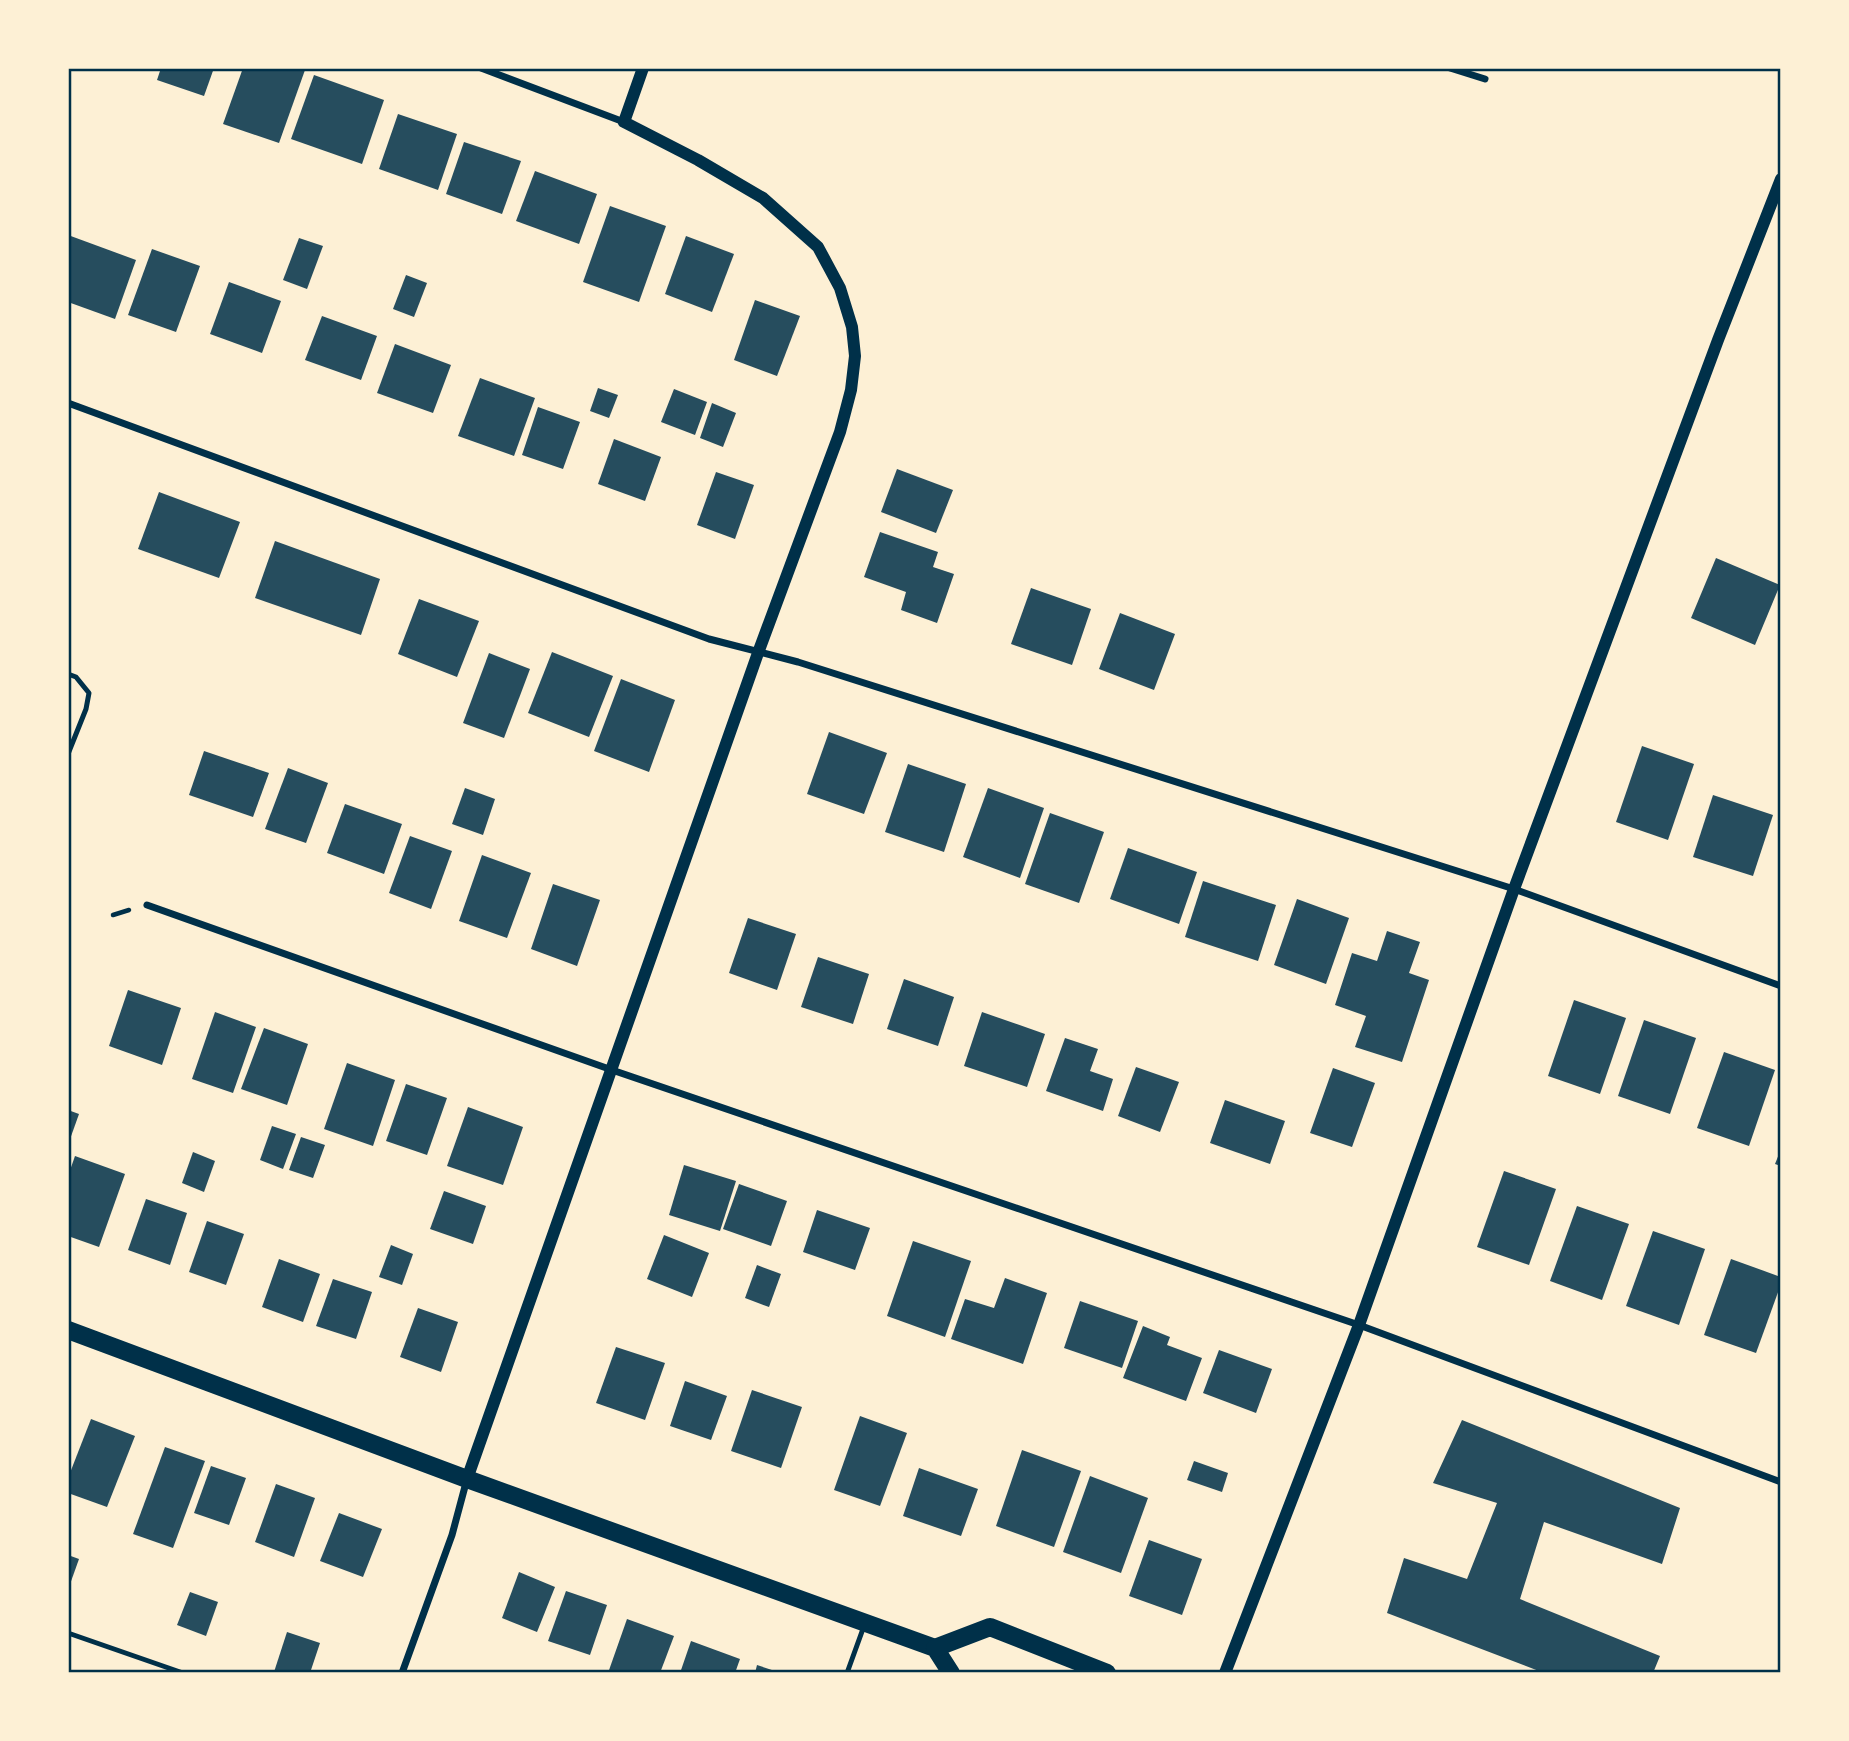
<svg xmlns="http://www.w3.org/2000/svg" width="1849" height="1741" font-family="'Noto Sans',sans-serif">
  <rect width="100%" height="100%" fill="#fdf0d5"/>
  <g fill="#264d5e">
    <polygon points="161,68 214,68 204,96 157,80"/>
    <polygon points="243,68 305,70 279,143 223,124"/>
    <polygon points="314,75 384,100 362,164 291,139"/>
    <polygon points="398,114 457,134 438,190 379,169"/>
    <polygon points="464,142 521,161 502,214 446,194"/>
    <polygon points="535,171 597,194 579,244 516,221"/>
    <polygon points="610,206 666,226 639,302 583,282"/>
    <polygon points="68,235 136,260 115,319 68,302"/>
    <polygon points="686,236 734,254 712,312 665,294"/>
    <polygon points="299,238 323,246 307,289 283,280"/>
    <polygon points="152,249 200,266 176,332 128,315"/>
    <polygon points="406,275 427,283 414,317 393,309"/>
    <polygon points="229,282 281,301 262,353 210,334"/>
    <polygon points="755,300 800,316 777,376 734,360"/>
    <polygon points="322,316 377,336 361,380 305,360"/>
    <polygon points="395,344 451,365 433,413 377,393"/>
    <polygon points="480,378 535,398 514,456 458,436"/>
    <polygon points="598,388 618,395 609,418 590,411"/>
    <polygon points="674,389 707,402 695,435 661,422"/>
    <polygon points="712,403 736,413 723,447 700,438"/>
    <polygon points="538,407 580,422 563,469 522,455"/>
    <polygon points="614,439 661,457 645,501 598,484"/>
    <polygon points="897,469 953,490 936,533 881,512"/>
    <polygon points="716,472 754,485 735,539 697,525"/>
    <polygon points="159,492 240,522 219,578 138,549"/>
    <polygon points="880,532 938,552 933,567 954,574 937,623 901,610 906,592 864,577"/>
    <polygon points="275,541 380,579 361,635 255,598"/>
    <polygon points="1716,558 1780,585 1755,645 1691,618"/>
    <polygon points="1031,588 1091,609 1072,665 1011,644"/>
    <polygon points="419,599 479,621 457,677 398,654"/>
    <polygon points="1120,613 1175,634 1154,690 1099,669"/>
    <polygon points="552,652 613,676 589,737 528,713"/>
    <polygon points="489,653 530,669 504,738 463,723"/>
    <polygon points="621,679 675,700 649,772 594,751"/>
    <polygon points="829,732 887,753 864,814 807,794"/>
    <polygon points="1642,746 1694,764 1668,840 1616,822"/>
    <polygon points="204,751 269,773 253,817 189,795"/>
    <polygon points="908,764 966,784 944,852 885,832"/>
    <polygon points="288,768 328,783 306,843 265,829"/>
    <polygon points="465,788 495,799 483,835 452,824"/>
    <polygon points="988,788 1044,808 1020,878 963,857"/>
    <polygon points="1713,795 1773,815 1753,876 1693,857"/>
    <polygon points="345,804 402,824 384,874 327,853"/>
    <polygon points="1050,813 1104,832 1079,903 1025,884"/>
    <polygon points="410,836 452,851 431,909 389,893"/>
    <polygon points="1128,848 1197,872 1179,924 1110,899"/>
    <polygon points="482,855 531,873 507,938 459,921"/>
    <polygon points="1203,881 1276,905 1258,961 1185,937"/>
    <polygon points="553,884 600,900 577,966 531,949"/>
    <polygon points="1297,899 1349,918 1326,984 1274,965"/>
    <polygon points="748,918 796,934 777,990 729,973"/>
    <polygon points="1387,931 1420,942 1409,973 1429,980 1402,1062 1355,1047 1366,1016 1335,1005 1352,953 1377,961"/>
    <polygon points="818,957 869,974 853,1024 801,1007"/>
    <polygon points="904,979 954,997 938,1046 887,1029"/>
    <polygon points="128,990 181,1008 162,1065 109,1046"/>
    <polygon points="1574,1000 1626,1018 1600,1094 1548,1076"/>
    <polygon points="215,1012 256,1027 233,1093 192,1079"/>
    <polygon points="982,1012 1045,1034 1027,1087 964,1066"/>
    <polygon points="1644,1020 1696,1038 1670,1114 1618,1096"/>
    <polygon points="264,1028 308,1044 287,1105 241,1089"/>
    <polygon points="1065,1038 1098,1049 1090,1071 1113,1079 1103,1111 1046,1091"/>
    <polygon points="1724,1052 1775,1070 1749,1146 1697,1128"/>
    <polygon points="347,1063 395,1080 373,1146 324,1129"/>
    <polygon points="1136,1067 1179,1082 1160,1132 1118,1116"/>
    <polygon points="1333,1068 1375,1083 1352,1147 1310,1133"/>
    <polygon points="406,1084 447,1098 427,1155 386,1141"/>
    <polygon points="1225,1100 1285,1121 1270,1164 1210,1143"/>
    <polygon points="468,1107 523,1127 503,1185 447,1166"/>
    <polygon points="68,1110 79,1114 69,1142 68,1142"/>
    <polygon points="272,1126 296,1134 283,1169 260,1160"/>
    <polygon points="301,1137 325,1145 313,1178 289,1170"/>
    <polygon points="1781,1149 1781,1166 1775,1164"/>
    <polygon points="193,1152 215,1161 204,1192 182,1183"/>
    <polygon points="75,1156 125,1174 99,1247 68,1236 68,1176"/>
    <polygon points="684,1165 736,1181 720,1231 669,1215"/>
    <polygon points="1504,1171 1556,1189 1529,1265 1477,1247"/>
    <polygon points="739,1184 787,1201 771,1246 723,1229"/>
    <polygon points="444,1191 486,1206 473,1244 430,1229"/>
    <polygon points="146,1199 187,1213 170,1265 128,1250"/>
    <polygon points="1577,1206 1629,1224 1602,1300 1550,1281"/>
    <polygon points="817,1210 870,1228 855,1270 803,1252"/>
    <polygon points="207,1221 244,1234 226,1285 189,1272"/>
    <polygon points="1653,1231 1705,1249 1679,1325 1626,1306"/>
    <polygon points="664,1235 709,1253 692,1297 647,1279"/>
    <polygon points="913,1241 971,1261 945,1337 887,1316"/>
    <polygon points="391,1245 413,1254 402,1285 379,1277"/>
    <polygon points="279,1259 320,1274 303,1322 262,1307"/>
    <polygon points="1731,1259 1781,1277 1781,1284 1756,1353 1704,1335"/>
    <polygon points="757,1265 781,1274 769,1307 745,1298"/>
    <polygon points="1005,1278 1047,1293 1023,1364 951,1339 965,1299 994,1308"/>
    <polygon points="333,1279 372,1292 356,1339 316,1326"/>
    <polygon points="1080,1301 1138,1321 1122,1368 1064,1348"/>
    <polygon points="418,1308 458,1322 441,1372 400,1357"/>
    <polygon points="1143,1326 1170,1337 1167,1345 1202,1358 1186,1401 1123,1378"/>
    <polygon points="616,1347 665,1363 645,1420 596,1403"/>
    <polygon points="1219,1350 1272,1369 1256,1413 1203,1393"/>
    <polygon points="685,1381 727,1396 711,1440 670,1426"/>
    <polygon points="752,1390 802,1407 781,1468 731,1451"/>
    <polygon points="860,1416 907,1433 880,1506 834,1490"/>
    <polygon points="91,1419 135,1436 107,1507 68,1493 68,1478"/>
    <polygon points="1462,1420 1680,1508 1662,1564 1544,1522 1520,1599 1660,1656 1653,1673 1544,1673 1387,1613 1404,1558 1467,1579 1497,1503 1433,1483"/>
    <polygon points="165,1447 205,1461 173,1548 133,1534"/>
    <polygon points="1022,1450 1081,1471 1054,1547 996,1526"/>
    <polygon points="1194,1461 1228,1473 1222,1492 1187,1480"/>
    <polygon points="211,1466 246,1478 229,1525 194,1513"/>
    <polygon points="919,1468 978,1489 961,1536 903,1516"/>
    <polygon points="1090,1476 1148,1498 1121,1573 1063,1552"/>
    <polygon points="276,1484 315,1498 294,1557 255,1542"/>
    <polygon points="339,1513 382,1529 363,1577 320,1561"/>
    <polygon points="1149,1540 1202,1559 1182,1615 1129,1596"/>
    <polygon points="68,1555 79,1559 69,1587 68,1587"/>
    <polygon points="519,1572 555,1587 537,1632 502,1618"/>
    <polygon points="566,1591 607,1605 590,1655 548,1641"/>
    <polygon points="190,1592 218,1602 206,1636 177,1625"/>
    <polygon points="627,1619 674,1636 660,1673 608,1673"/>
    <polygon points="287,1632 320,1643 310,1673 274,1672"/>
    <polygon points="691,1641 740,1659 735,1673 680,1673"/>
    <polygon points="757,1665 778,1672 778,1673 755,1673"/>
  </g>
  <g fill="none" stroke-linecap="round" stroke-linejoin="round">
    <polyline stroke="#003049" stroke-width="4.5" points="113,915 129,910"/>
    <g stroke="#003049" stroke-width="5">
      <polyline points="68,674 76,677 89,693 86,709 68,754"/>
      <polyline points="68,1633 183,1673"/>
      <polyline points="847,1673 864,1626"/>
    </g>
    <g stroke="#003049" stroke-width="7">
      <polyline points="481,68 624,122"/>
      <polyline points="1450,68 1485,79"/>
      <polyline points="68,403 709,639 798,662 1514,889 1781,986"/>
      <polyline points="147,905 612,1070 1359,1325 1781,1482"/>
      <polyline points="402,1673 452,1535 467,1479"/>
    </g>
    <g stroke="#003049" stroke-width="12">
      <polyline points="467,1479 758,653 840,432 851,390 855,356 852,327 840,288 818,247 763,198 698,160 624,122 643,68"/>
      <polyline points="1225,1673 1359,1325 1514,889 1718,340 1781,179"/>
    </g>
    <g stroke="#003049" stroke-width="18">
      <polyline points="68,1330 467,1479 935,1648 951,1673"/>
      <polyline points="935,1648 990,1627 1107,1673"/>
    </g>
  </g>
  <rect width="1849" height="1741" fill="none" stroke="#fdf0d5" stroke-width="140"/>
  <rect x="70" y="70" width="1709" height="1601" fill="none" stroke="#003049" stroke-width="2.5"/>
</svg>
